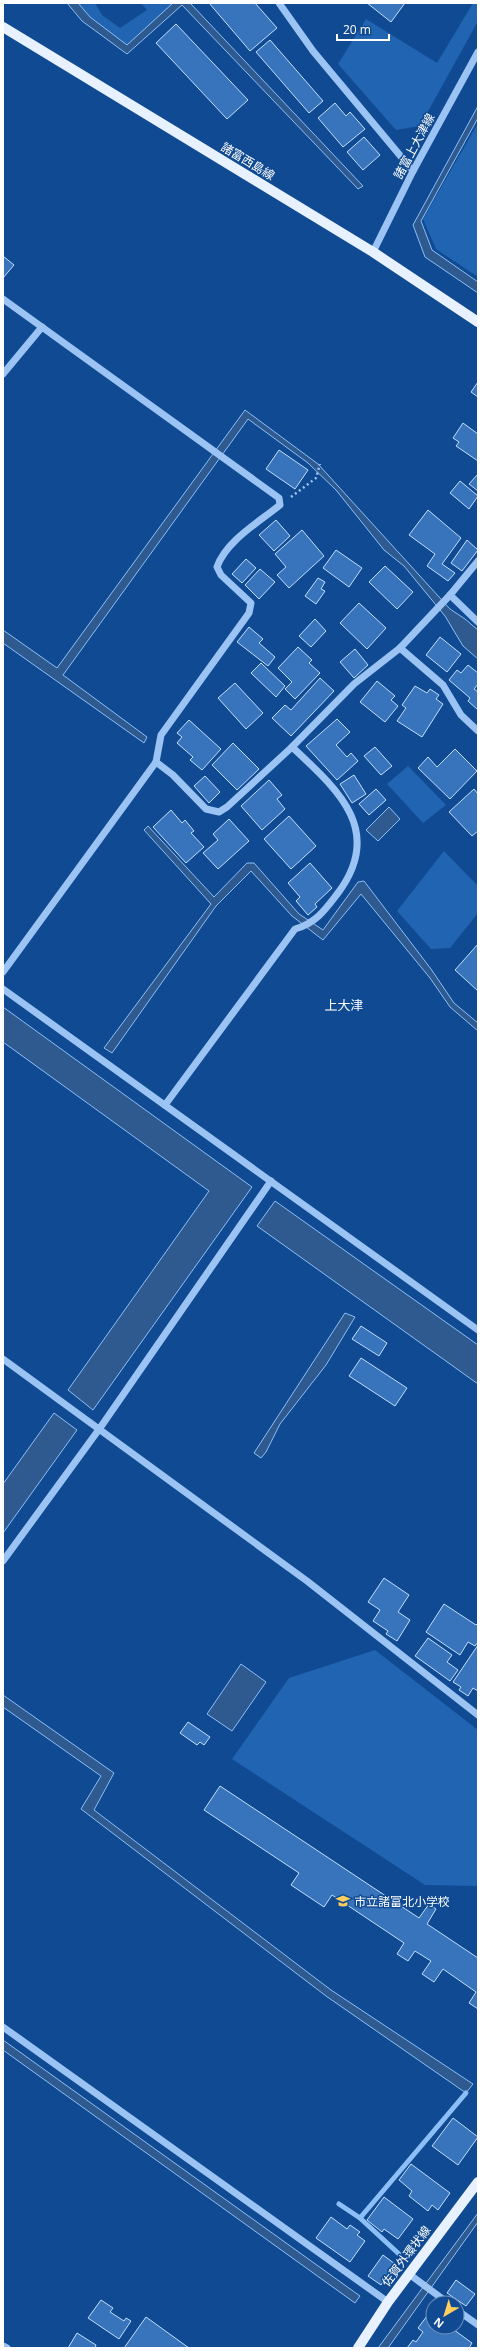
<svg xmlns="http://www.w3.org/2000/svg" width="481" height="2351" font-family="'Open Sans','Noto Sans JP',sans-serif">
  <rect width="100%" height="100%" fill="#0f4a92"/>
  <g fill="#2164b2">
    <polygon points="78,3 95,3 102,15 120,28 147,10 141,3 173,3 127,46 90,17"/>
    <polygon points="473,3 478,3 478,21 420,126 396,130 338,64 366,19 437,63"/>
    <polygon points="478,123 478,277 436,249 423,219"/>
    <polygon points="408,766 446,805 423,823 387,784"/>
    <polygon points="444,851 478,886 478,913 450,948 431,949 397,911"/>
    <polygon points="375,1650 478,1730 477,1886 425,1885 232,1759 289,1678"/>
  </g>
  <g fill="#2f5a90" stroke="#8cbff7">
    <polygon points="67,3 78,3 90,17 127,45 173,3 190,3 363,186 358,189 182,5 127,54 82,21"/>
    <polygon points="478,106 478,118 421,221 432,250 478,282 478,293 425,257 413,225"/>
    <polygon points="245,410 318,464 450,609 465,619 478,630 478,659 463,646 445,616 404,566 384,550 336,490 308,463 248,419 63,675 147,737 144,743 3,643 3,630 57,668"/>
    <polygon points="389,807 400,819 378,841 366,830"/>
    <polygon points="148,826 214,897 247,863 254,863 299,914 323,930 358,882 364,881 431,969 454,1003 478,1023 478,1031 450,1007 430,978 361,894 323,940 292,916 251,871 216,906 112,1053 104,1048 211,904 144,830"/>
    <polygon points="3,1007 252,1187 93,1410 68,1390 209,1191 3,1042"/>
    <polygon points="275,1201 478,1345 478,1384 257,1226"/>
    <polygon points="345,1313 355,1317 326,1365 280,1424 266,1452 261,1458 254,1453"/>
    <polygon points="54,1413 77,1430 3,1533 3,1484"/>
    <polygon points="241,1664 266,1682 232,1731 207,1714"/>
    <polygon points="3,1695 114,1773 94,1810 331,1990 473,2084 466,2093 326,1996 81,1809 101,1776 3,1707"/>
    <polygon points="3,2040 360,2296 355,2303 3,2050"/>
    <polygon points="478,2213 478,2222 388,2348 378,2348"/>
  </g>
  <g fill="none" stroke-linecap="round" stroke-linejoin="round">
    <g stroke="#8cbff7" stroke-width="5">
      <polyline points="339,2204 360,2218 466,2093"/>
      <polyline points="360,2218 399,2254"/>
    </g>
  </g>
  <g fill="#3774bb" stroke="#c2defe">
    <polygon points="209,3 255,3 277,28 250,51"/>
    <polygon points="367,3 405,3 391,22"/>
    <polygon points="176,24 248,100 227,119 156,43"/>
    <polygon points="270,40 323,101 309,113 256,52"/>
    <polygon points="335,103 346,116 350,112 365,129 343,147 318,118"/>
    <polygon points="364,137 380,155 363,170 347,152"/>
    <polygon points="3,256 14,265 3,278"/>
    <polygon points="478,382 478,397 471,392"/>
    <polygon points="463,423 478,434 478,461 456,446 459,442 453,438"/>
    <polygon points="279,450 308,470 295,489 266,469"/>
    <polygon points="478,474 478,491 469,484"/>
    <polygon points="460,481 478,496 469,509 450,493"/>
    <polygon points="428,510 461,538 442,564 455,573 448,581 427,566 435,554 409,535"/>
    <polygon points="276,520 290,536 274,551 259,535"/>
    <polygon points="302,530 324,556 289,588 277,575 286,567 275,554"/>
    <polygon points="467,540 478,550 462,571 451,563"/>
    <polygon points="336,550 362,568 349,587 323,568"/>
    <polygon points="246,559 256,568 242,583 232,574"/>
    <polygon points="385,566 413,592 397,609 369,582"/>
    <polygon points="260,569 275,582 259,599 245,585"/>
    <polygon points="318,578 325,582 321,589 325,591 316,604 305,596"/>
    <polygon points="359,603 386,628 367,649 340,623"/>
    <polygon points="315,619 326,631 311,647 299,636"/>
    <polygon points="249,627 263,639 259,643 275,657 268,666 237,642"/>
    <polygon points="440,637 461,654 447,672 426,655"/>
    <polygon points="298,647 312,660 309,663 320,673 295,699 285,689 292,682 278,668"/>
    <polygon points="355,649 368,665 354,678 340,662"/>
    <polygon points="261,663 285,686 276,697 251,673"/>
    <polygon points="468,665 478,673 478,684 474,689 478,692 478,710 468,701 470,698 449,680 457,670 461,673"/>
    <polygon points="320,678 334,691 291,736 272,718 285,705 291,710"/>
    <polygon points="377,681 395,696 391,700 398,706 385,722 360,702"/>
    <polygon points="235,683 263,713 246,729 218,698"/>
    <polygon points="415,686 427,693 430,689 439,695 436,699 443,704 422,737 397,721 406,708 402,705"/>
    <polygon points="337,719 350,732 336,745 347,757 351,753 358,761 337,780 306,746"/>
    <polygon points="189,720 221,749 202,770 190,760 193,757 177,743 182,737 177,733"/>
    <polygon points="233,743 259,769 237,790 212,765"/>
    <polygon points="375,747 392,766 381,775 364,756"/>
    <polygon points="455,749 477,771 450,799 418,768 428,757 437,767"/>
    <polygon points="354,775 366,794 352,803 340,784"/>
    <polygon points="205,776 220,792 209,803 194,786"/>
    <polygon points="269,780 282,795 277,799 285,809 262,830 241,806"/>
    <polygon points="376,789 386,800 369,815 359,804"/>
    <polygon points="474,789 478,794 478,831 472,836 449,812"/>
    <polygon points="171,810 182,823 185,820 194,831 191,833 204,847 186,863 153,827"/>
    <polygon points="289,816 316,846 291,869 264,839"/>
    <polygon points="229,819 249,841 218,869 203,853 218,840 213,834"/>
    <polygon points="310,863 332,888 315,904 317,907 308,915 296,901 300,897 288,883"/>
    <polygon points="478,944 478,991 455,970"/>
    <polygon points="361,1326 387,1343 379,1356 352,1339"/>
    <polygon points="361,1358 407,1388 395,1406 349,1376"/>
    <polygon points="384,1578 409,1595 398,1612 410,1620 397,1641 386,1634 388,1631 373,1621 380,1610 368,1602"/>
    <polygon points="444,1604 476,1625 478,1623 478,1642 475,1646 468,1642 460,1655 426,1632"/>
    <polygon points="428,1638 452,1655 447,1662 458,1670 450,1681 415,1656"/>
    <polygon points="478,1645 478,1691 473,1688 468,1696 459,1690 461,1687 453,1682"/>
    <polygon points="188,1722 210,1737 204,1745 200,1742 197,1745 180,1733"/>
    <polygon points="220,1786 419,1918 429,1904 436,1909 427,1924 478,1958 478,2009 469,2003 476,1992 443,1969 434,1982 422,1974 431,1961 415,1951 408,1961 397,1954 404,1943 332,1895 324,1907 291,1885 299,1873 204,1810"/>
    <polygon points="453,2118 478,2137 458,2165 432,2146"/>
    <polygon points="411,2164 450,2193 438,2210 432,2205 428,2211 409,2196 412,2191 399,2180"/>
    <polygon points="384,2197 413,2219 398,2239 384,2229 382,2232 367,2220"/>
    <polygon points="331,2217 347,2229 350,2225 360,2232 357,2235 365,2241 350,2262 316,2238"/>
    <polygon points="383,2255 395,2264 381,2285 368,2276"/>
    <polygon points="456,2280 475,2294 466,2306 447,2293"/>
    <polygon points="101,2300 113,2308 110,2312 124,2321 126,2318 131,2321 119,2339 88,2318"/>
    <polygon points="430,2312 433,2314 433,2327 450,2327 472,2343 469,2348 407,2348 413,2340 416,2342 423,2332 418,2328"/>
    <polygon points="146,2317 189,2348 124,2348"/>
    <polygon points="77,2333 96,2345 95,2348 68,2348"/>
  </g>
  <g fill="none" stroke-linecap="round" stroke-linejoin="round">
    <polyline stroke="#9bc4f4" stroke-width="2.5" stroke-dasharray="2 3" stroke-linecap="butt" points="291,497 316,478 320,464"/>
    <g stroke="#9bc4f4" stroke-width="7">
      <polyline points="279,3 313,51 413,171"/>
      <polyline points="373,252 413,171 478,52"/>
      <path d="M3 299 279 498 280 505C259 522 226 541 217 567L221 575 251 603 249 613 161 735 156 762 3 972"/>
      <polyline points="3,374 42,327"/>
      <polyline points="478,561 450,595 400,648 443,685 461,715 478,731"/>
      <polyline points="450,595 478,622"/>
      <polyline points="156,762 173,775 206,809 219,812 227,807 292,747 354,684 400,648"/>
      <polyline points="3,989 478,1330"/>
      <path d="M165 1105 295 929C316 923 325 910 338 893 385 830 337 789 292 747"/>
      <polyline points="3,1359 307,1581 478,1715"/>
      <polyline points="3,1561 100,1428 271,1181"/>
      <polyline points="3,2027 388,2302"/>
      <polyline points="409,2274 448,2303"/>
      <polyline points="457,2310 478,2325"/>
      <polyline points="3,2346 7,2348"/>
    </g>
    <g stroke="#e7f1ff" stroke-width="10">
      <polyline points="3,27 373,252 478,322"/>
      <polyline points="358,2348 388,2302 478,2182"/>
    </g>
  </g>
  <defs>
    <symbol id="school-bare" viewBox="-9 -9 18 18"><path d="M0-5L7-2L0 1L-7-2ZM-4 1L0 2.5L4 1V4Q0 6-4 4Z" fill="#ffce5d" stroke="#0f4a92" stroke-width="2.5" paint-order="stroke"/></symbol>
  </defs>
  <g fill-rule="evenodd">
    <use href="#school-bare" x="333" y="1891" width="20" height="20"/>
  </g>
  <g text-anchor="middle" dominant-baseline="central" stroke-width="3" stroke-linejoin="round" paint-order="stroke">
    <g font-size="12" fill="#fff" stroke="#0f4a92">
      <text transform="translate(414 146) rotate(-62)">諸富上大津線</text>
      <text transform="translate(248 161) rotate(31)">諸富西島線</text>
      <text transform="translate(406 2256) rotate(-53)">佐賀外環状線</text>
    </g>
    <g font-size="12" fill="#fff" stroke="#0f4a92" text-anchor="start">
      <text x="354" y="1901">市立諸富北小学校</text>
    </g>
    <g font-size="13" fill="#fff" stroke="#0f4a92">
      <text x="344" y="1005">上大津</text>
    </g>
  </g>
  <rect width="481" height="2351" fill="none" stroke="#ffffff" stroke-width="8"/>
  <g transform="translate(445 2315) rotate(218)"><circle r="19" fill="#0f4a92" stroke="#6f92be"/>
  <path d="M0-3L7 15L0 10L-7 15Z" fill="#ffce5d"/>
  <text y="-6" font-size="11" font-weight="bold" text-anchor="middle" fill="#ffffff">N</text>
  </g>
  <path d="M337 34v6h52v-6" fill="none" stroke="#ffffff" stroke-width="2"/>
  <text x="343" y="34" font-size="12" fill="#ffffff" stroke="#0f4a92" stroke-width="3" paint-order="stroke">20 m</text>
</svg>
